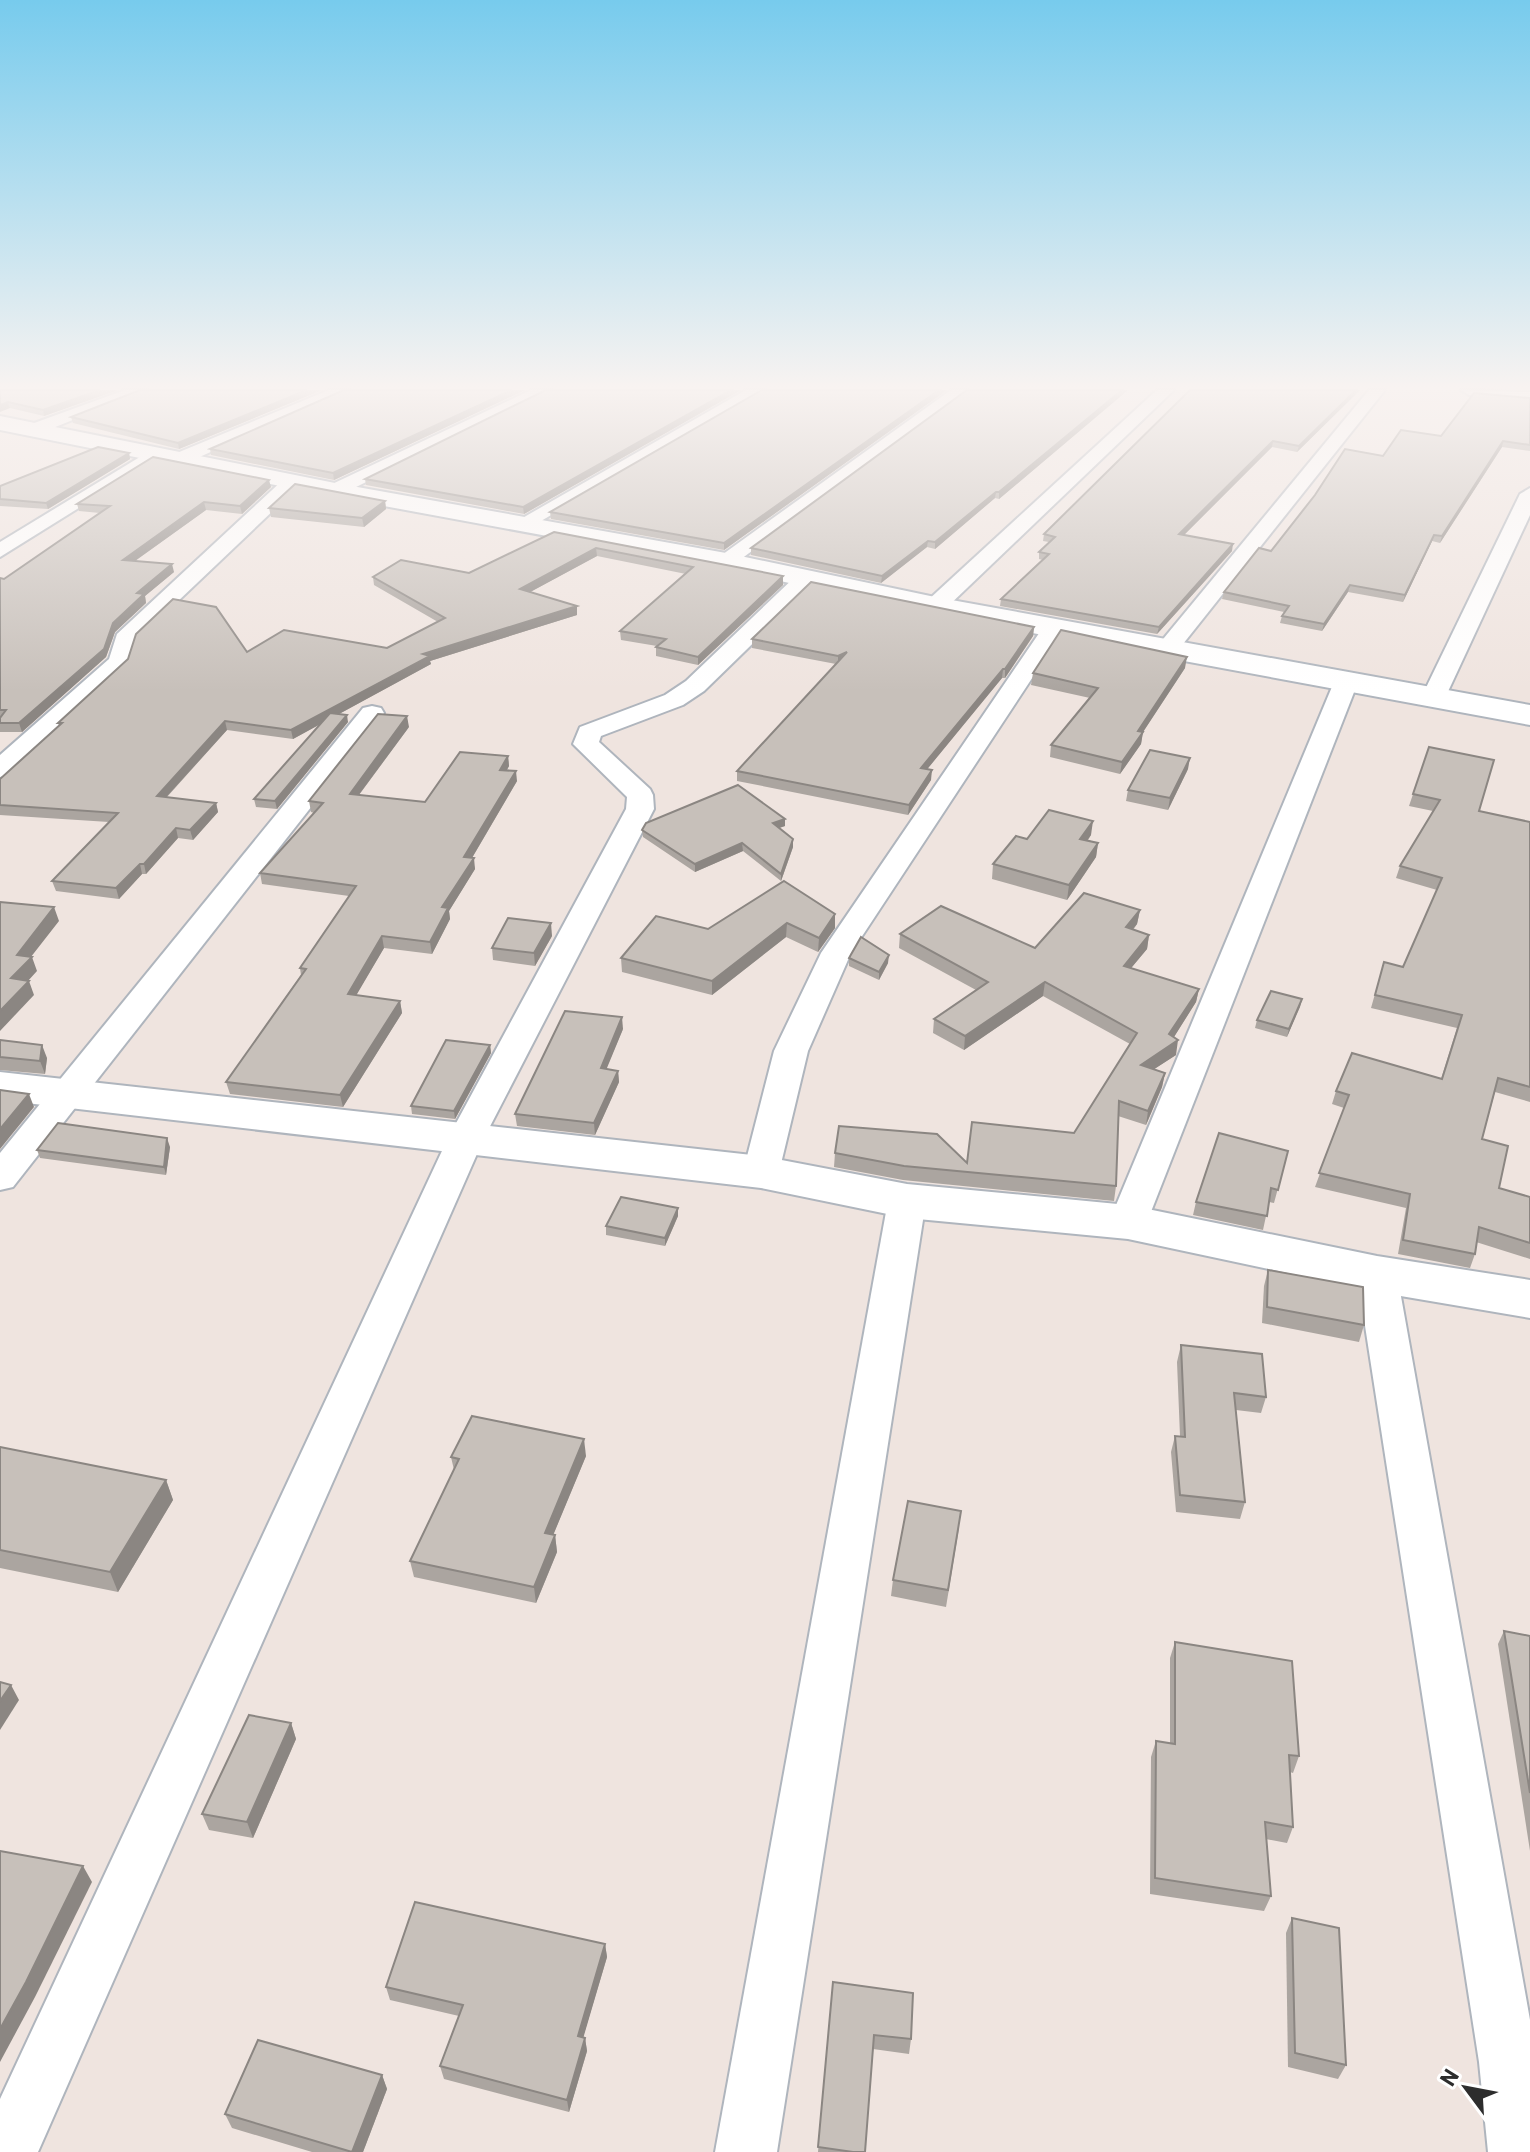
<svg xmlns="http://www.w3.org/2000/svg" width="1530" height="2152" font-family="Barlow,sans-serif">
  <rect width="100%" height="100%" fill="#efe4df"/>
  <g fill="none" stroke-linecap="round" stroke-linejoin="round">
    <defs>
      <g id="street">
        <polygon points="125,390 147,390 38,434 26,434 23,430 26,426"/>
        <polygon points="329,390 350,390 186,463 179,465 170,459 172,455"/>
        <polygon points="531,390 551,390 342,494 328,494 325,490 328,486"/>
        <polygon points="746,390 765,390 529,528 522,530 512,524"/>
        <polygon points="951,390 969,390 733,565 719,565 716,561 719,557"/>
        <polygon points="1157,390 1174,390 943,611 927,611 924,606 927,601"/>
        <polygon points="1369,390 1385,390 1175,654 1159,654 1155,649 1159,644"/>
        <polygon points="1461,390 1530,392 1530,402 1469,395"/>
        <polygon points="153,449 159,450 162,454 159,458 0,557 0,542"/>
        <polygon points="292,476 299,478 301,482 299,486 136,641 128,666 9,775 0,777 0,755 109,659 117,634 285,478"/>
        <polygon points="1530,488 1530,515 1445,698 1442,703 1424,703 1421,698 1520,494"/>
        <polygon points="807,572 815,573 818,578 815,583 704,691 683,705 601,736 599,742 650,789 653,795 654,809 484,1138 38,2152 0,2152 0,2099 448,1138 626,809 627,797 573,744 580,727 665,695 686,681 799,573"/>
        <polygon points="1054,621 1062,623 1065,628 851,953 808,1051 779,1172 774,1181 761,1184 748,1181 743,1172 774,1051 821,953 1046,623"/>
        <polygon points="1346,675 1354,677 1358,682 1147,1222 1141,1231 1128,1235 1115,1231 1109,1222 1334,682 1338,677"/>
        <polygon points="372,706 381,708 384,713 381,718 13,1187 0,1190 0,1153 363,708"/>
        <polygon points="907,1188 920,1192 926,1201 777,2152 715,2152 888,1201 894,1192"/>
        <polygon points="1377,1260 1391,1264 1397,1274 1530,2020 1530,2152 1488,2152 1479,2062 1357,1274 1363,1264"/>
      </g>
      <g id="secondary">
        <polygon points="0,416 335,483 726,553 935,597 1530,705 1530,725 935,615 726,569 335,497 0,430"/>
        <polygon points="0,1072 761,1156 907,1184 1128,1205 1377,1256 1530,1280 1530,1318 1377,1292 1128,1239 907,1218 761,1188 0,1100"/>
      </g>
    </defs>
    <use href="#street" stroke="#afb5bd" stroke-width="4"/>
    <use href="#secondary" stroke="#afb5bd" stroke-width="4"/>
    <use href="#street" fill="#fff" fill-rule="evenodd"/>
    <use href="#secondary" fill="#fff" fill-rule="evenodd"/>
  </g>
  <g fill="#aba5a0">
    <polygon points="0,390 118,390 44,416 10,408"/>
    <polygon points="140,390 322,390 179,449 73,423 71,417"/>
    <polygon points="344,390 525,390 334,480 211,455 210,449"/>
    <polygon points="546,390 741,390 524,514 366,485 365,479"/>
    <polygon points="762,390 947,390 724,550 551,519 550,512"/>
    <polygon points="967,390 1128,390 999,499 995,498 935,549 927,547 881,583 751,555 751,548"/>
    <polygon points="1190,390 1360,390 1297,452 1272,447 1184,535 1232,551 1157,634 1000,606 1001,599 1043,560 1039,559 1039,552 1049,542 1043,541 1044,534"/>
    <polygon points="1530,398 1530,451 1502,447 1440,543 1432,541 1403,602 1348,592 1322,631 1280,623 1282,616 1284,612 1222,599 1224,592 1271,551 1383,456 1441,436"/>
    <polygon points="129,453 130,459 48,509 0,506 0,486"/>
    <polygon points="271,487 242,514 206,510 135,561 174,572 145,596 146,603 115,632 106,657 22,732 0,732 0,578 4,579 100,513 79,511 77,504"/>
    <polygon points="385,501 386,509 364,527 271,517 269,508"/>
    <polygon points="554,532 783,585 698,665 656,656 656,647 657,646 621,640 620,631 686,574 597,556 530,592 577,615 430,661 431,664 339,714 348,722 277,809 256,807 254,799 320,724 293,739 227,730 167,797 216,803 218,812 193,840 178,838 146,874 142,874 119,899 56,891 52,881 109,822 0,815 0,779 59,726 58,723 247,652 387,648 438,622 374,585 373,577 469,573"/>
    <polygon points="1034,627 1033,636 1005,678 1002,678 927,769 931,780 908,815 737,781 737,771 836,664 752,648 752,639"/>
    <polygon points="1185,668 1143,732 1141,744 1120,774 1050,757 1051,745 1090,698 1031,685 1033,673"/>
    <polygon points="409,727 359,795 425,802 508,756 509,766 507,770 517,781 472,858 475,869 449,911 450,919 432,954 384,948 356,995 400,1001 402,1013 343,1107 230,1094 226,1082 301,975 300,968 349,896 262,884 260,873 314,813 311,812 309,801"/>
    <polygon points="1429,747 1479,811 1530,822 1530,1102 1495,1092 1482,1139 1499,1188 1530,1197 1530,1259 1476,1242 1475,1254 1470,1268 1398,1254 1406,1208 1315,1187 1344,1108 1332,1104 1336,1091 1441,1079 1457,1028 1371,1008 1384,962 1403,967 1437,890 1396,878 1400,866 1433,811 1409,806"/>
    <polygon points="1188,769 1168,810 1126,801 1128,790"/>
    <polygon points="785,826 779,828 793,847 781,881 743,851 695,872 643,837 642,830"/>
    <polygon points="1091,835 1088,840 1098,843 1096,857 1067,900 992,879 993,864 1027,839"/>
    <polygon points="1140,910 1137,924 1133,930 1149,935 1147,949 1131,968 1199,989 1196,1002 1174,1037 1176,1055 1154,1069 1165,1073 1162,1087 1146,1125 1118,1116 1116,1186 1114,1201 903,1180 834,1167 835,1153 967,1163 1074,1133 1130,1044 1043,996 964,1050 933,1033 934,1019 976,990 899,948 900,934 1035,948"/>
    <polygon points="835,914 835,928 818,952 786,937 712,995 622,972 621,958 708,929"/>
    <polygon points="552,936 535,966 493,960 492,948"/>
    <polygon points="849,958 888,963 879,980 849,966"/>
    <polygon points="1302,999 1287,1037 1255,1028 1257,1020"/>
    <polygon points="623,1029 606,1069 618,1071 619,1082 595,1135 517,1126 515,1114"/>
    <polygon points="0,1040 47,1058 45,1074 0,1070"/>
    <polygon points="490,1045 491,1053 455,1119 412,1114 411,1106"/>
    <polygon points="170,1147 166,1175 40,1158 37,1150"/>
    <polygon points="1288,1151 1274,1203 1269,1202 1263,1230 1193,1215 1196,1202"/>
    <polygon points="678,1208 678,1216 665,1246 606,1235 606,1226"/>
    <polygon points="1268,1270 1364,1325 1359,1342 1262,1323 1264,1286"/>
    <polygon points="1181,1345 1266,1397 1261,1413 1236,1410 1245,1502 1240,1519 1176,1512 1171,1452 1175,1436 1180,1436 1177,1362"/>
    <polygon points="0,1447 166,1480 173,1500 118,1592 0,1568"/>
    <polygon points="586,1456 553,1535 555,1535 557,1552 536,1603 414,1577 410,1561 454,1470 451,1457"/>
    <polygon points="959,1528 946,1607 891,1596 893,1580"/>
    <polygon points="1504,1631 1530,1636 1530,1851 1498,1644"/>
    <polygon points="1175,1642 1299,1756 1293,1773 1290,1772 1293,1827 1287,1843 1266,1839 1271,1896 1264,1911 1150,1894 1151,1757 1156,1741 1170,1743 1170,1658"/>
    <polygon points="291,1723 296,1739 253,1838 209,1830 202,1814"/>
    <polygon points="1292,1918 1346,2065 1338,2079 1288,2067 1286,1933"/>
    <polygon points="605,1944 607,1957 583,2037 585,2038 587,2051 569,2112 444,2079 440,2066 459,2016 390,2000 386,1987"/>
    <polygon points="833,1982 911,2039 909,2054 873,2049 865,2152 818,2152"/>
    <polygon points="382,2075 387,2089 363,2152 312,2152 232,2128 225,2114"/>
  </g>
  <g fill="#8b8682">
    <polygon points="100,390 118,390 44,416 43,410"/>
    <polygon points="307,390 322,390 179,449 178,443"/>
    <polygon points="512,390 525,390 334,480 333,473"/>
    <polygon points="731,390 741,390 524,514 523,507"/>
    <polygon points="939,390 947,390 724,550 724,543"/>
    <polygon points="1122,390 1128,390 999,499 999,492"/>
    <polygon points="1356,390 1360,390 1297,452 1299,446"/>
    <polygon points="8,402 10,408 0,412 0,405"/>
    <polygon points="1273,441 1272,447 1178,541 1179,534"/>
    <polygon points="1503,441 1502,447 1440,543 1442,536"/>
    <polygon points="129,453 130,459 48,509 46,503"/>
    <polygon points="269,480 271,487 242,514 240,506"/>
    <polygon points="996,492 995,498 935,549 935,542"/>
    <polygon points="385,501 386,509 364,527 362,518"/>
    <polygon points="204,502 206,510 125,568 123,560"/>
    <polygon points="1434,535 1432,541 1403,602 1405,595"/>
    <polygon points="928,541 927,547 881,583 882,576"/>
    <polygon points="1233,544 1232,551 1157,634 1159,627"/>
    <polygon points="596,548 597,556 521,597 520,589"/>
    <polygon points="172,564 174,572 145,596 146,603 115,632 106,657 22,732 19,723 113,623 137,593"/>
    <polygon points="783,576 783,585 698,665 698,657"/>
    <polygon points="1350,585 1348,592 1322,631 1324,624"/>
    <polygon points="577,606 577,615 430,661 431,664 293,739 291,730 423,654"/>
    <polygon points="1034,627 1033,636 1005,678 1005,669"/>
    <polygon points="847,652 838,665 838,656"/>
    <polygon points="1187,657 1185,668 1143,732 1141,744 1120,774 1122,762 1138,731"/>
    <polygon points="1003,669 1002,678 920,778 921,768"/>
    <polygon points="347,715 348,722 277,809 275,801"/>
    <polygon points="407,716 409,727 352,804 350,794"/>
    <polygon points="225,721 227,730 159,805 157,796"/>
    <polygon points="508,756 509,766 501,780 500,770"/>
    <polygon points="1190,758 1188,769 1168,810 1170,798"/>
    <polygon points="932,770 931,780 908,815 909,805"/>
    <polygon points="516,771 517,781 466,868 464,857"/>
    <polygon points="216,803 218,812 193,840 190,830"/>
    <polygon points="785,819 785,826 773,830 773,823"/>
    <polygon points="1093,821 1091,835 1078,853 1080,839"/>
    <polygon points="176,828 178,838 146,874 144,864"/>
    <polygon points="793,839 793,847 781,881 781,874"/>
    <polygon points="742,843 743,851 695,872 695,864"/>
    <polygon points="1098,843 1096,857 1067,900 1069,885"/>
    <polygon points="474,858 475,869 449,911 450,919 432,954 430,942 442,907"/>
    <polygon points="140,864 142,874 119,899 116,888"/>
    <polygon points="54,907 59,921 27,962 32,957 37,971 17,993 11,978 17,955"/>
    <polygon points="1140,910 1137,924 1123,941 1126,927"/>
    <polygon points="835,914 835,928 818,952 819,938"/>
    <polygon points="551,923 552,936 535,966 534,953"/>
    <polygon points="787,923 786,937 712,995 712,981"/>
    <polygon points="1149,935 1147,949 1122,979 1124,966"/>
    <polygon points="382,936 384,948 350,1006 348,994"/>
    <polygon points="889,955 888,963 879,980 879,972"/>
    <polygon points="29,981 34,995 0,1031 0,1011"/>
    <polygon points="1045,982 1043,996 964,1050 965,1036"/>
    <polygon points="1199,989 1196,1002 1167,1048 1178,1040 1176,1055 1139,1079 1141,1065 1169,1034"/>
    <polygon points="1302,999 1300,1007 1287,1037 1289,1029"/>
    <polygon points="400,1001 402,1013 343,1107 340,1095"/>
    <polygon points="622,1017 623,1029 602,1080 601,1068"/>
    <polygon points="42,1045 47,1058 45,1074 40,1061"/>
    <polygon points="490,1045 491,1053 455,1119 454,1111"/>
    <polygon points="618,1071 619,1082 595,1135 594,1123"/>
    <polygon points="1165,1073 1162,1087 1146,1125 1148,1111"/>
    <polygon points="29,1094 34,1107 0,1149 0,1129"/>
    <polygon points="167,1138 170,1147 166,1175 164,1167"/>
    <polygon points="678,1208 678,1216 665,1246 665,1238"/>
    <polygon points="584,1439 586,1456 547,1550 545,1533"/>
    <polygon points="166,1480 173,1500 118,1592 110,1572"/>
    <polygon points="555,1535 557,1552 536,1603 534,1587"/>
    <polygon points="11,1685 19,1700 0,1730 0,1701"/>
    <polygon points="291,1723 296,1739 253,1838 247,1822"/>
    <polygon points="83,1866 92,1882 35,1997 0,2062 0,2029"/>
    <polygon points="605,1944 607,1957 580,2049 578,2036"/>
    <polygon points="585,2038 587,2051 569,2112 567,2100"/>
    <polygon points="382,2075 387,2089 363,2152 352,2152"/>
  </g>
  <g fill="#c7c0ba" stroke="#8b8682" stroke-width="2">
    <polygon points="0,390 100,390 43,410 8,402 0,405"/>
    <polygon points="140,390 307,390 178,443 71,417"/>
    <polygon points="344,390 512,390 333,473 210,449"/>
    <polygon points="546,390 731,390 523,507 365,479"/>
    <polygon points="762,390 939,390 724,543 550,512"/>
    <polygon points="967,390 1122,390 999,492 996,492 935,542 928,541 882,576 751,548"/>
    <polygon points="1190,390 1356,390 1299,446 1273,441 1179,534 1233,544 1159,627 1001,599 1049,554 1039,552 1055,537 1044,534"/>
    <polygon points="1474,393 1530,398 1530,445 1503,441 1442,536 1434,535 1405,595 1350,585 1324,624 1282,616 1289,606 1224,592 1259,548 1271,551 1315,495 1345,449 1383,456 1401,430 1441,436"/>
    <polygon points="98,447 129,453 46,503 0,499 0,486"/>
    <polygon points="153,457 269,480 240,506 204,502 123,560 172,564 137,593 144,594 113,623 104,649 19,723 0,723 0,718 6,710 0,710 0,578 4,579 110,506 77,504"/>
    <polygon points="295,484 385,501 362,518 269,508"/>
    <polygon points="554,532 783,576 698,657 656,647 666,639 620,631 693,567 596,548 520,589 577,606 423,654 430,656 291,730 225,721 157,796 216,803 190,830 176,828 144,864 140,864 116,888 52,881 118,813 0,805 0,779 62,723 58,723 128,659 136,634 173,599 216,607 247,652 284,630 387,648 445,618 373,577 401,560 469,573"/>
    <polygon points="811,582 1034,627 1005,669 1003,669 921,768 932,770 909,805 737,771 847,652 838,656 752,639"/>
    <polygon points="1061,630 1187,657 1138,731 1143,732 1122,762 1051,745 1098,688 1033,673"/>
    <polygon points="330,713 347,715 275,801 254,799"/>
    <polygon points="378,714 407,716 350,794 425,802 460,752 508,756 500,770 516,771 464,857 474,858 442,907 448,908 430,942 382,936 348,994 400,1001 340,1095 226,1082 306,969 300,968 356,886 260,873 323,803 309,801"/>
    <polygon points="1429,747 1494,760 1479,811 1530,822 1530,1087 1498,1078 1482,1139 1508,1146 1499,1188 1530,1197 1530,1243 1479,1227 1475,1254 1403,1240 1410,1194 1319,1173 1349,1095 1336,1091 1352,1053 1442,1079 1462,1015 1375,995 1384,962 1403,967 1442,878 1400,866 1440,800 1413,794"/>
    <polygon points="1150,750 1190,758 1170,798 1128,790"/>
    <polygon points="738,785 785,819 773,823 793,839 781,874 742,843 695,864 642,830 646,823"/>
    <polygon points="1049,810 1093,821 1080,839 1098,843 1069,885 993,864 1016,836 1027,839"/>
    <polygon points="784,881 835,914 819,938 787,923 712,981 621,958 656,916 708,929"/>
    <polygon points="1084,893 1140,910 1126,927 1149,935 1124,966 1199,989 1169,1034 1178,1040 1141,1065 1165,1073 1148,1111 1119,1101 1116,1186 904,1166 835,1153 839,1126 937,1134 967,1163 972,1122 1074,1133 1137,1033 1045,982 965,1036 934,1019 988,982 900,934 941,906 1035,948"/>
    <polygon points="0,902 54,907 17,955 32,957 11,978 29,981 0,1011"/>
    <polygon points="508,918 551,923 534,953 492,948"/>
    <polygon points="861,937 889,955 879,972 849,958"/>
    <polygon points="1271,991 1302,999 1289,1029 1257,1020"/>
    <polygon points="565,1011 622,1017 601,1068 618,1071 594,1123 515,1114"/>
    <polygon points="0,1040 42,1045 40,1061 0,1057"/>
    <polygon points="446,1040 490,1045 454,1111 411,1106"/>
    <polygon points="0,1090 29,1094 0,1129"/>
    <polygon points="58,1123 167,1138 164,1167 37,1150"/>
    <polygon points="1219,1133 1288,1151 1278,1190 1271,1188 1267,1216 1196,1202"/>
    <polygon points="621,1197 678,1208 665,1238 606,1226"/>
    <polygon points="1268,1270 1363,1287 1364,1325 1267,1307"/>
    <polygon points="1181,1345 1262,1354 1266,1397 1234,1393 1245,1502 1180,1495 1175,1436 1185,1437"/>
    <polygon points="472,1416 584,1439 545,1533 555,1535 534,1587 410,1561 459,1459 451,1457"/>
    <polygon points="0,1447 166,1480 110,1572 0,1550"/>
    <polygon points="908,1501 961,1511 948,1590 893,1580"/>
    <polygon points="1504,1631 1530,1636 1530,1793"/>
    <polygon points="1175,1642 1292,1661 1299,1756 1289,1755 1293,1827 1265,1822 1271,1896 1155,1878 1156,1741 1175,1744"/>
    <polygon points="0,1682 11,1685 0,1701"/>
    <polygon points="249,1715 291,1723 247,1822 202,1814"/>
    <polygon points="0,1851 83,1866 26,1982 0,2029"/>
    <polygon points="415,1902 605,1944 578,2036 585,2038 567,2100 440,2066 463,2005 386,1987"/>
    <polygon points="1292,1918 1339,1928 1346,2065 1295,2053"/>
    <polygon points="833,1982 913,1993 911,2039 874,2035 865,2152 853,2152 818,2147"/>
    <polygon points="258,2040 382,2075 352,2152 225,2114"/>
  </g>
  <linearGradient id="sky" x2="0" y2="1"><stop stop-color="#77cbed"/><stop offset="0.56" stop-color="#f8f3f1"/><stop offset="1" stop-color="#f8f3f1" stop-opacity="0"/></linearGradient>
  <rect width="1530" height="691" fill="url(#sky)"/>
  <g transform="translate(1466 2088) rotate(302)" stroke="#ffffff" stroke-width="6" paint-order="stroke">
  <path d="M0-6L14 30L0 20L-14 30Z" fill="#2d2d2d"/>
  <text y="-12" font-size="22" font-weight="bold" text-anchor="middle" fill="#2d2d2d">N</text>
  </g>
</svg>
